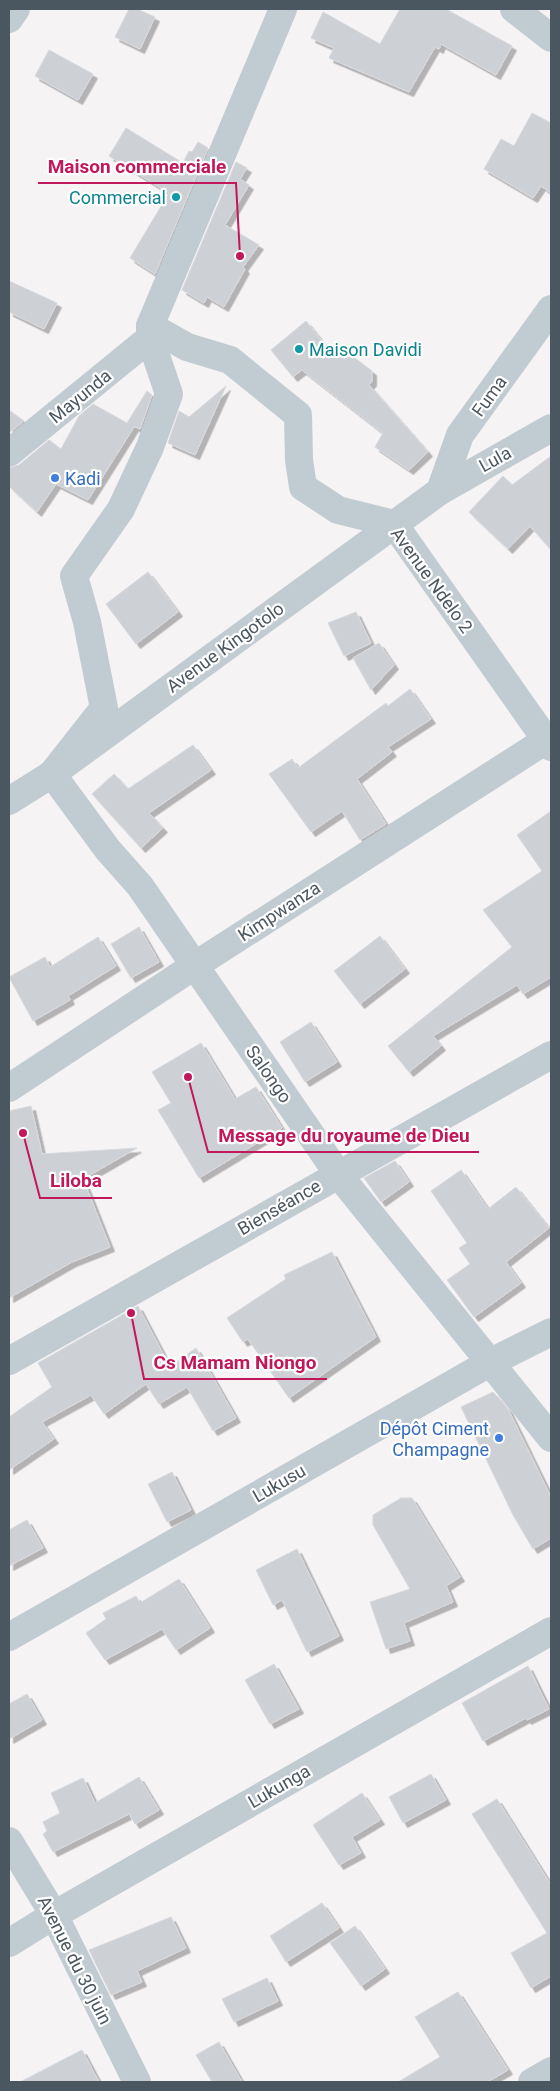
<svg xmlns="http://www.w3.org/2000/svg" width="560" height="2091" font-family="Roboto,sans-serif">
  <defs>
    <filter id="shadow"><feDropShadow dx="4.5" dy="4.5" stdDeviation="0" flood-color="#0004"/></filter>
  </defs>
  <rect width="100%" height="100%" fill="#f5f3f3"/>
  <g fill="#cdd0d5" stroke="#d7d9de" filter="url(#shadow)">
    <polygon points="129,9 137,9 155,17 140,49 115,37"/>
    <polygon points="400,9 446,9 512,46 496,75 441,44 439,49 435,47 409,92 329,58 334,48 311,38 323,12 380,44"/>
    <polygon points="49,50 93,74 78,100 35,76"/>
    <polygon points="532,113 551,123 551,193 541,186 533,198 484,169 501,139 514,146"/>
    <polygon points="126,128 183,163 189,151 192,152 198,142 208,148 155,274 130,258 169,193 109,156"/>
    <polygon points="236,162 247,168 240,179 249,185 225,225 259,245 243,267 245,269 224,307 207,297 204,303 182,290"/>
    <polygon points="9,281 57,303 44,329 9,312"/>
    <polygon points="306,321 335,357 342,348 372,371 372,382 369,385 428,452 409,470 375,447 383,433 302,370 293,377 271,350"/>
    <polygon points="226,386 195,455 168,443 179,411 189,417"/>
    <polygon points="147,391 152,395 140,429 133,426 134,427 88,500 56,484 37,512 9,486 9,468 19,465 49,440 61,449 79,416 93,404 127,423"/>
    <polygon points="9,410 24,421 9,433"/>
    <polygon points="551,456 551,550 530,526 508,549 469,512 503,476 512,485"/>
    <polygon points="148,572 178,612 136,644 106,604"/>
    <polygon points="356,612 371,643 344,656 328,623"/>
    <polygon points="379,643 394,665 371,690 353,658"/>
    <polygon points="410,689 431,719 388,747 392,752 357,779 386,824 360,840 342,811 311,832 269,774 292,759 298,768 386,703 388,706"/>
    <polygon points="193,745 211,770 149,813 163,828 141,848 92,794 114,774 128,789"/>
    <polygon points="551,811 551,977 523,994 517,985 433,1036 441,1046 409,1072 388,1046 512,947 483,910 542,871 517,835"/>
    <polygon points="139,927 159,962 131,978 111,944"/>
    <polygon points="380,936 405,969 360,1004 334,971"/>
    <polygon points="98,937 116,966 68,996 70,1000 33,1021 9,977 45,957 50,967"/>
    <polygon points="311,1022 337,1062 305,1082 280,1042"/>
    <polygon points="201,1043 235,1099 256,1087 282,1128 199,1178 158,1110 171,1103 152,1072"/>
    <polygon points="31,1106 42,1154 137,1148 83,1179 110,1247 72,1262 9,1298 9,1111"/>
    <polygon points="395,1161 409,1182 381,1202 364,1178"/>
    <polygon points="461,1170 488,1209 516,1187 549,1228 506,1262 521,1283 474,1317 447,1280 470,1264 459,1248 467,1243 431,1191"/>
    <polygon points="332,1252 376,1337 289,1398 248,1339 243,1342 227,1318 286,1279 284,1275"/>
    <polygon points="138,1306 170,1367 196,1348 236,1418 213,1431 187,1387 159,1404 146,1384 104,1414 91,1395 42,1422 54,1439 9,1470 9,1417 52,1387 38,1363"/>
    <polygon points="493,1392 508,1409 551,1497 551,1538 533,1549 513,1515 461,1407"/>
    <polygon points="172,1472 191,1510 167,1522 148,1484"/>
    <polygon points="401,1498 412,1498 460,1577 446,1586 453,1602 404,1623 410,1641 386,1649 370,1602 410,1589 373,1525 373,1515"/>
    <polygon points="27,1520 43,1548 9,1566 9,1530"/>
    <polygon points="297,1549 339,1636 307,1652 282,1600 273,1605 256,1570"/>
    <polygon points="179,1579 210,1628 176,1650 162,1629 105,1660 86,1633 106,1619 103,1613 136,1596 140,1603"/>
    <polygon points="274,1664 299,1709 270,1724 245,1680"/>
    <polygon points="528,1666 549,1709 527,1720 526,1718 483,1741 462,1703"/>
    <polygon points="27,1694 42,1720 9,1739 9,1704"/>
    <polygon points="431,1774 446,1800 403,1823 389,1797"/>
    <polygon points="139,1777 159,1810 135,1824 129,1814 53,1852 43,1834 47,1831 43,1822 60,1813 51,1793 83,1778 95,1803"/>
    <polygon points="362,1793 380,1820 352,1837 361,1853 339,1865 313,1825"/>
    <polygon points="497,1799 551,1885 551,1976 531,1988 511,1953 547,1933 472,1814"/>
    <polygon points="322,1903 339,1928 286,1962 270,1936"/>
    <polygon points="171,1917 186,1948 137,1971 142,1982 111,1995 89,1950"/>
    <polygon points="355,1926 385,1969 361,1986 330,1943"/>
    <polygon points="267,1978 278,2001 234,2022 222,1999"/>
    <polygon points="458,1992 508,2070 487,2082 398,2082 440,2057 415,2017"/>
    <polygon points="219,2042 242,2082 212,2082 196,2055"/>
    <polygon points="82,2050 99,2082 20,2082"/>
  </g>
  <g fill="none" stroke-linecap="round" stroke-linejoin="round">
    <g stroke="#c1cbd2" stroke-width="28">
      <polyline points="283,9 150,326 150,338 169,394 150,447 121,509 74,576 87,622 104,708 52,774 108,850 140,886 338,1174 551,1438"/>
      <polyline points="514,9 551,38"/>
      <polyline points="9,19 16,9"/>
      <polyline points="150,326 187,347 230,360 298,415 299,460 303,487 338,510 394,524 551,747"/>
      <polyline points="9,453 150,338"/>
      <polyline points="440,491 460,435 551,309"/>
      <polyline points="9,801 52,774 440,491 551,428"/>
      <polyline points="9,1088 194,966 551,737"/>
      <polyline points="9,1361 551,1055"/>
      <polyline points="9,1637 491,1362 551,1332"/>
      <polyline points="9,1841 54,1915 137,2082"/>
      <polyline points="9,1943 54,1915 551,1631"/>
      <polyline points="532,2082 551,2071"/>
    </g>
  </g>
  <g fill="#0f9aa8" stroke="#fff" stroke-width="2">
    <circle cx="176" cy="197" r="5"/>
    <circle cx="299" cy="349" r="5"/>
  </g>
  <g fill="#3f7fe0" stroke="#fff" stroke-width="2">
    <circle cx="55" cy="478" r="5"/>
    <circle cx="499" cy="1438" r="5"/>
  </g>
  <g text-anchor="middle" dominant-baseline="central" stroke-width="4.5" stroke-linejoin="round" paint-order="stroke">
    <g font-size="18" fill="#0d838f" stroke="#fff" text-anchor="end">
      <text x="166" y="197">Commercial</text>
      <text x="309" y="349" text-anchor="start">Maison Davidi</text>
    </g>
    <g font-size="18" fill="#4a5761" stroke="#fff">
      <text transform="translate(80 396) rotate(-39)">Mayunda</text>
      <text transform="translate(489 396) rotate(-54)">Fuma</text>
      <text transform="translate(495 459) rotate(-29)">Lula</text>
      <text transform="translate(432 580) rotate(54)">Avenue Ndelo 2</text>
      <text transform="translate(225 647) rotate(-36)">Avenue Kingotolo</text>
      <text transform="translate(279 911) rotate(-33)">Kimpwanza</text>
      <text transform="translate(269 1074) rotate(55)">Salongo</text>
      <text transform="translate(279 1207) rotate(-30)">Bienséance</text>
      <text transform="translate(279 1483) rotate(-30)">Lukusu</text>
      <text transform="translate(279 1786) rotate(-30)">Lukunga</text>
      <text transform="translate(75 1960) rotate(63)">Avenue du 30 juin</text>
    </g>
    <g font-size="18" fill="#366cbe" stroke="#fff" text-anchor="start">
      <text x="65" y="478">Kadi</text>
      <text x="489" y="1428" text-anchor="end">Dépôt Ciment<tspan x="489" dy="21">Champagne</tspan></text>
    </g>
  </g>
  <path fill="none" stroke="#c2185b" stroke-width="2" d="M240 256L236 183H38M188 1077L208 1152H479M23 1133L40 1198H112M131 1313L144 1379H327"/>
  <g fill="#c2185b" stroke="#fff" stroke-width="2">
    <circle cx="240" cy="256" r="5"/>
    <circle cx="188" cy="1077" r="5"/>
    <circle cx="23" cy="1133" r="5"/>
    <circle cx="131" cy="1313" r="5"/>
  </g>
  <g font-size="19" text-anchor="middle" font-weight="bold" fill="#c2185b" stroke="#fff" stroke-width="4.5" stroke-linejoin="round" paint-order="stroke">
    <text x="137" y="173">Maison commerciale</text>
    <text x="344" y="1142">Message du royaume de Dieu</text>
    <text x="76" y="1187">Liloba</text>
    <text x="235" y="1369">Cs Mamam Niongo</text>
  </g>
  <rect width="560" height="2091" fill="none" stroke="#4a5761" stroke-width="20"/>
</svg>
